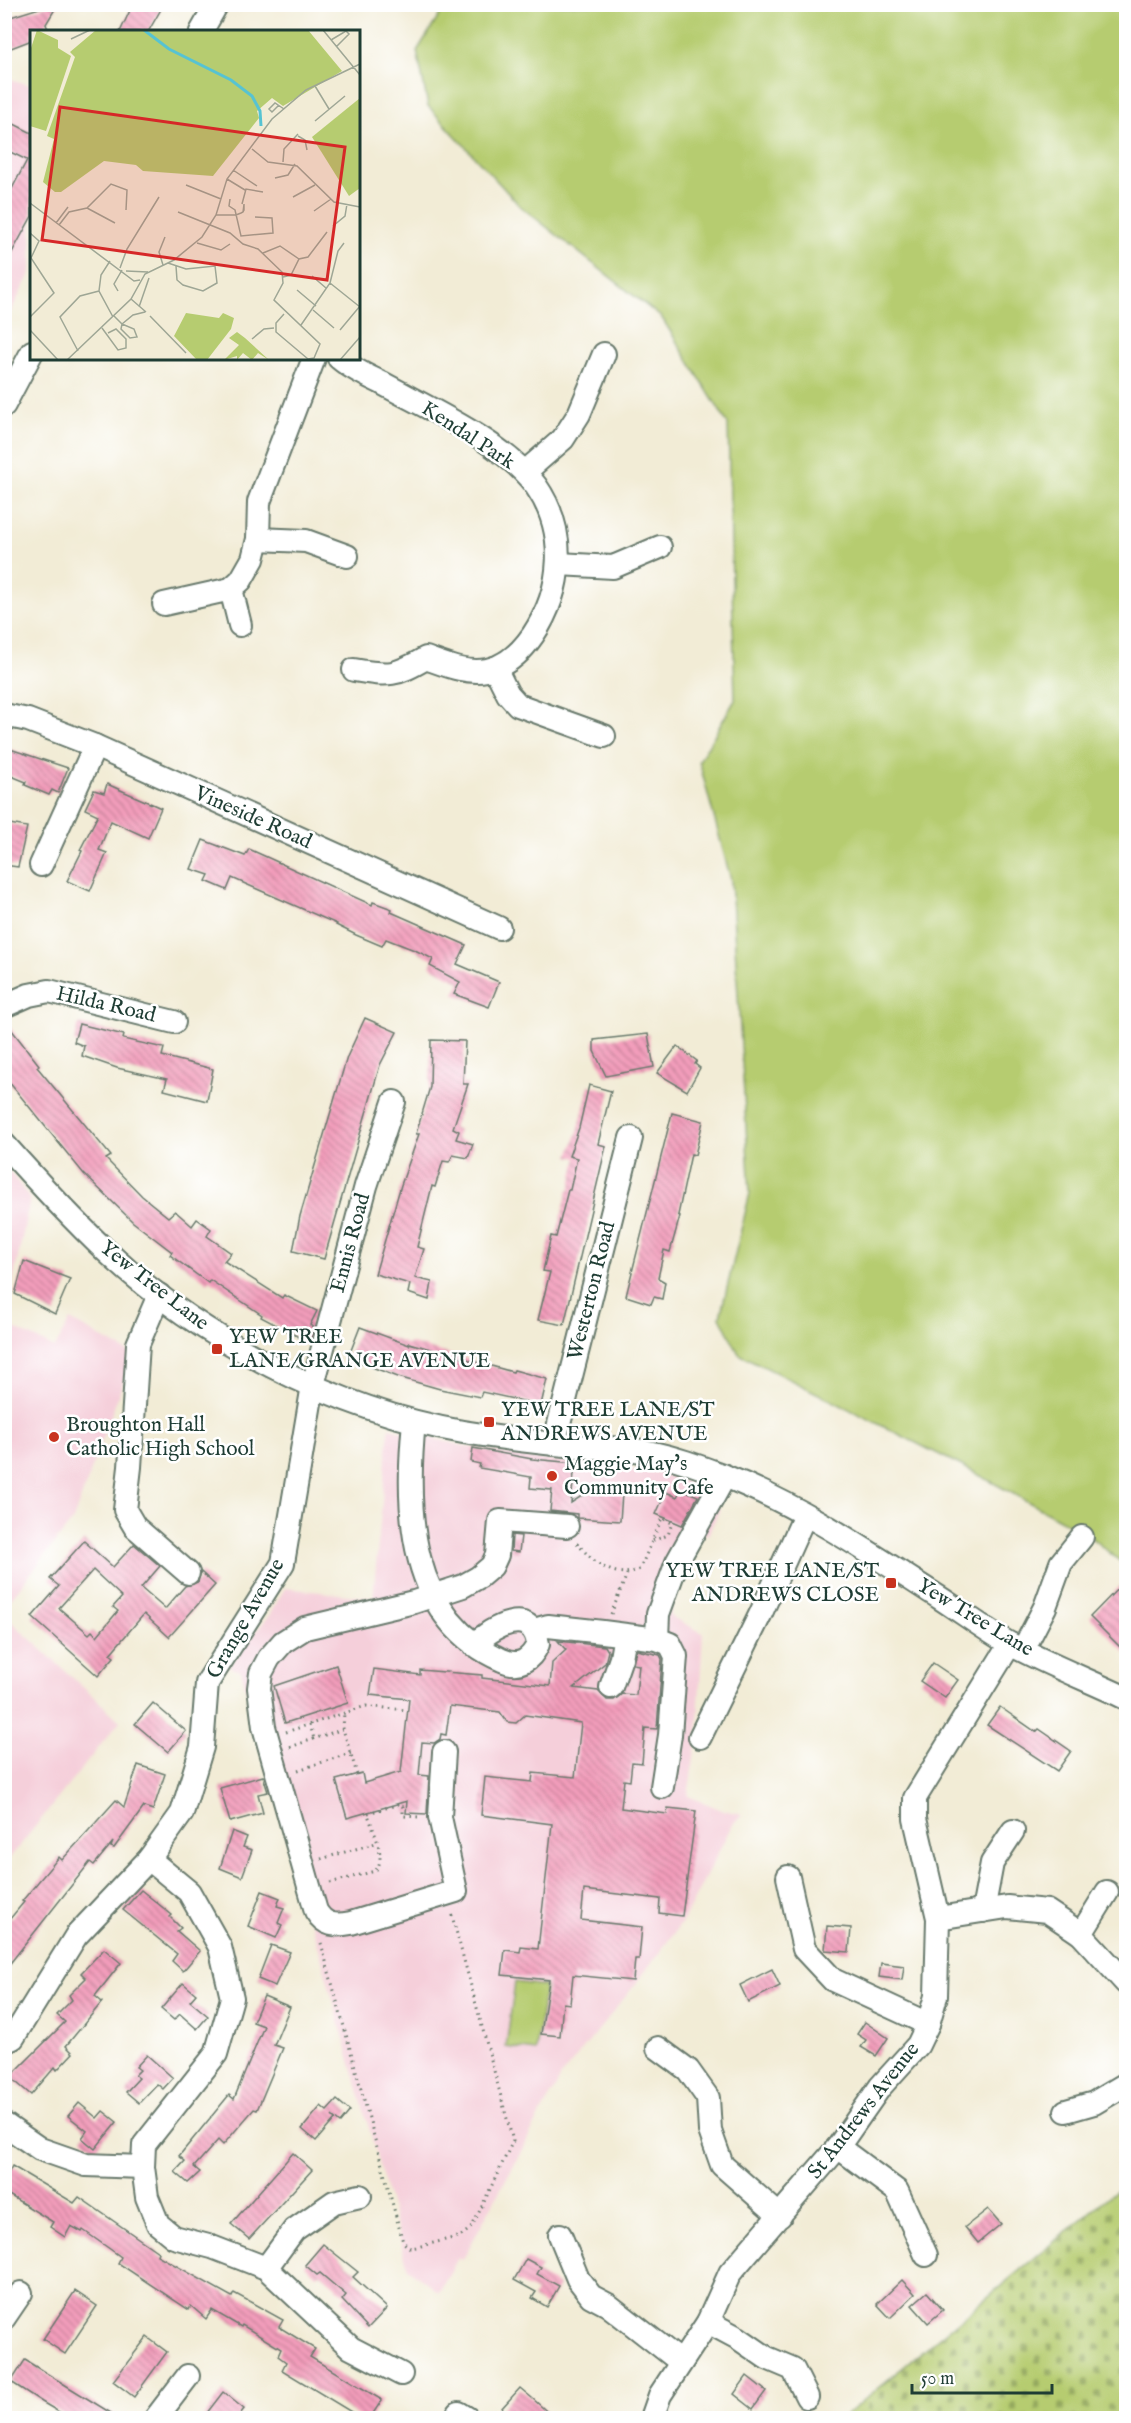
<svg xmlns="http://www.w3.org/2000/svg" width="1131" height="2423" font-family="'IM FELL English',serif">
  <defs>
    <pattern id="cemetery-stones" width="16" height="16" patternUnits="userSpaceOnUse" patternTransform="scale(1.5)"><rect width="16" height="16" fill="#b6cc70"/><path d="M2 7V4a2 2 0 0 1 4 0v3zM10 15v-3a2 2 0 0 1 4 0v3z" fill="#93a75d"/></pattern>
    <pattern id="building-back-hatch" width="6" height="6" patternUnits="userSpaceOnUse" patternTransform="scale(1.5)"><rect width="6" height="6" fill="#f39dbb"/><path d="M-1 5l2 2M0 0l6 6M5-1l2 2" fill="none" stroke="#c48199"/></pattern>
  </defs>
  <rect width="100%" height="100%" fill="#fff"/>
  <filter id="ink" filterUnits="userSpaceOnUse"><feTurbulence type="fractalNoise" baseFrequency=".0167" numOctaves="2"/><feDisplacementMap in="SourceGraphic" scale="12" xChannelSelector="R" yChannelSelector="G"/><feConvolveMatrix kernelMatrix="1 2 1 2 8 2 1 2 1" color-interpolation-filters="sRGB"/></filter>
  <filter id="wash" filterUnits="userSpaceOnUse"><feTurbulence type="fractalNoise" baseFrequency=".008" numOctaves="4" result="noise"/><feDisplacementMap in="SourceGraphic" scale="24" xChannelSelector="R" yChannelSelector="G"/><feGaussianBlur stdDeviation="1.35" result="paint"/><feColorMatrix in="noise" values="0 0 0 0 0 0 0 0 0 0 0 0 0 0 0 0 0 1.4 0 .05"/><feComposite in="paint" operator="in"/></filter>
  <g filter="url(#wash)">
    <rect width="100%" height="100%" fill="#f2ecd6"/>
    <g fill="#f5cfda">
      <polygon points="5,77 32,86 31,272 5,323"/>
      <polygon points="5,1165 30,1199 5,1322"/>
      <polygon points="70,1320 133,1355 73,1520 5,1606 5,1324 55,1348"/>
      <polygon points="389,1428 473,1448 532,1459 661,1473 706,1489 720,1509 708,1535 702,1533 672,1606 670,1616 703,1633 697,1738 688,1796 722,1810 742,1814 732,1825 683,1921 634,1986 562,2075 463,2259 458,2258 439,2292 408,2268 241,1671 229,1667 270,1614 285,1588 373,1598"/>
      <polygon points="4,1615 120,1721 5,1864 4,1864"/>
    </g>
    <g fill="#b6cc70" stroke="#6a8452" stroke-width="1.5">
      <polygon points="446,5 1126,5 1126,1566 1085,1533 968,1469 739,1354 720,1317 750,1193 731,880 699,761 735,700 728,424 662,318 520,206 428,106 417,51"/>
      <polygon points="515,1982 545,1986 536,2051 506,2047"/>
    </g>
    <polygon fill="url(#cemetery-stones)" stroke="#6a8452" stroke-width="1.5" points="1126,2182 1126,2418 842,2418"/>
    <g id="blocks">
      <g fill="url(#building-back-hatch)" fill-rule="evenodd">
        <polygon points="52,4 58,4 46,24 49,32 32,32 32,40 6,50 4,19"/>
        <polygon points="133,4 164,4 148,32 120,32"/>
        <polygon points="4,119 32,133 32,216 4,267 4,204 27,160 4,149"/>
        <polygon points="4,747 68,768 58,793 52,790 49,795 25,785 26,782 4,773"/>
        <polygon points="107,784 161,808 148,838 111,821 99,850 107,853 90,891 67,881 82,851 80,850 98,815 85,809 94,790 104,793"/>
        <polygon points="4,823 27,827 18,867 4,865"/>
        <polygon points="203,840 245,856 249,849 372,905 373,902 392,909 391,912 466,945 457,964 499,982 489,1007 454,994 460,982 430,966 433,959 417,951 386,939 382,946 356,935 336,925 337,924 232,878 227,890 206,881 209,875 191,869"/>
        <polygon points="365,1018 397,1032 380,1065 324,1259 293,1251 300,1216 347,1057"/>
        <polygon points="4,1020 39,1065 37,1067 111,1156 106,1159 142,1196 168,1217 175,1211 192,1226 197,1219 211,1229 207,1236 231,1253 224,1261 282,1298 284,1295 317,1311 310,1325 314,1328 310,1343 261,1317 262,1315 210,1280 208,1283 170,1255 172,1252 133,1222 84,1174 4,1076"/>
        <polygon points="79,1024 124,1035 123,1039 164,1048 162,1056 213,1069 207,1101 164,1090 167,1079 117,1068 82,1056 84,1046 74,1042"/>
        <polygon points="648,1034 654,1067 606,1076 594,1051 594,1040"/>
        <polygon points="431,1040 465,1041 463,1084 468,1084 453,1128 459,1131 456,1139 473,1144 468,1158 453,1155 449,1162 443,1161 435,1187 432,1186 417,1247 424,1249 415,1278 432,1282 429,1300 408,1293 410,1284 375,1274 401,1185 419,1134 416,1134 430,1087"/>
        <polygon points="677,1046 697,1061 695,1064 700,1068 687,1091 657,1073"/>
        <polygon points="589,1085 611,1091 598,1144 606,1146 564,1325 538,1320 550,1272 543,1271 551,1236 556,1237 568,1190 570,1190 577,1158 569,1156 579,1128"/>
        <polygon points="672,1113 703,1121 695,1155 691,1154 678,1215 680,1216 670,1252 664,1250 658,1278 665,1282 662,1299 654,1297 651,1304 626,1296"/>
        <polygon points="24,1261 70,1279 55,1314 15,1294"/>
        <polygon points="360,1327 409,1345 409,1343 513,1372 514,1370 547,1379 541,1405 482,1392 480,1397 440,1389 398,1377 348,1358"/>
        <polygon points="473,1448 532,1459 575,1463 571,1503 594,1488 599,1487 608,1492 622,1494 620,1521 577,1518 577,1514 550,1511 552,1490 530,1488 531,1477 479,1468 480,1464 471,1462"/>
        <polygon points="681,1489 698,1496 682,1525 656,1514 666,1492 677,1497"/>
        <polygon points="512,1535 521,1536 519,1552 511,1551"/>
        <path d="M84 1541 113 1567 134 1544 160 1566 141 1588 165 1609 185 1586 198 1582 201 1572 215 1585 169 1637 144 1614 110 1654 114 1657 98 1676 32 1617 59 1586 50 1579ZM93 1570 122 1597 113 1607 118 1611 97 1636 92 1631 89 1634 59 1608Z"/>
        <polygon points="1126,1580 1126,1653 1090,1617"/>
        <polygon points="558,1641 605,1646 608,1651 605,1663 574,1688 598,1691 607,1700 614,1700 622,1694 636,1695 639,1665 633,1664 636,1650 660,1655 662,1659 657,1729 645,1728 642,1763 632,1762 630,1781 624,1780 621,1808 667,1814 668,1808 696,1811 682,1916 659,1913 660,1899 584,1890 581,1920 642,1927 639,1959 635,1959 633,1981 573,1975 570,2004 563,2003 560,2036 541,2034 549,1980 502,1975 505,1950 520,1952 521,1947 538,1949 552,1824 481,1815 485,1777 532,1782 533,1773 575,1777 581,1723 525,1715 516,1723 507,1722 500,1712 450,1706 446,1735 441,1734 440,1739 434,1743 422,1742 419,1775 429,1776 427,1814 406,1813 407,1801 347,1818 336,1780 362,1773 364,1783 401,1772 409,1699 370,1695 374,1669 420,1675 420,1670 482,1675 482,1678 550,1686 552,1663 566,1650"/>
        <polygon points="933,1663 958,1680 945,1698 920,1681"/>
        <polygon points="336,1665 348,1703 285,1723 274,1686"/>
        <polygon points="153,1703 186,1731 168,1752 135,1724"/>
        <polygon points="1000,1707 1036,1732 1039,1729 1071,1751 1057,1771 987,1725"/>
        <polygon points="138,1765 165,1774 153,1810 144,1807 114,1848 111,1847 113,1842 94,1865 90,1862 4,1971 4,1926 24,1902 22,1901 59,1857 62,1860 116,1800 124,1807"/>
        <polygon points="263,1776 268,1792 258,1794 263,1813 230,1822 220,1788"/>
        <polygon points="232,1831 247,1837 243,1847 252,1850 242,1877 220,1868"/>
        <polygon points="141,1890 172,1915 170,1917 181,1928 177,1931 200,1951 183,1971 172,1961 177,1954 123,1910"/>
        <polygon points="262,1891 280,1898 277,1906 284,1908 278,1923 282,1925 276,1938 248,1926"/>
        <polygon points="827,1926 851,1928 849,1952 825,1950"/>
        <polygon points="271,1945 290,1952 275,1986 258,1979"/>
        <polygon points="104,1949 121,1963 95,1996 102,2002 66,2046 73,2053 57,2070 55,2067 31,2095 10,2077 65,2022 57,2015 72,2000 69,1995 86,1978 81,1973"/>
        <polygon points="881,1963 904,1966 902,1980 879,1977"/>
        <polygon points="772,1969 780,1986 748,2002 740,1985"/>
        <polygon points="183,1983 196,1994 190,2001 208,2016 197,2029 180,2014 174,2020 161,2009"/>
        <polygon points="264,1996 290,2007 274,2045 283,2048 257,2110 254,2109 223,2145 218,2140 194,2167 200,2172 188,2183 175,2172 185,2161 179,2156 229,2095 234,2099 264,2026 253,2022"/>
        <polygon points="865,2022 888,2038 876,2056 861,2047 866,2040 857,2034"/>
        <polygon points="147,2055 173,2078 163,2089 157,2084 139,2103 126,2092 139,2078 135,2075 140,2070 136,2067"/>
        <polygon points="337,2100 350,2111 340,2123 332,2116 335,2119 316,2141 302,2129 321,2106 327,2111"/>
        <polygon points="79,2103 97,2118 103,2111 117,2122 95,2149 82,2138 87,2131 68,2116"/>
        <polygon points="293,2153 312,2170 249,2239 231,2224"/>
        <polygon points="12,2166 74,2203 79,2197 158,2252 157,2255 232,2297 234,2293 283,2320 279,2327 315,2349 310,2357 382,2400 370,2418 361,2418 282,2370 286,2362 278,2356 281,2349 242,2325 241,2327 212,2310 206,2319 191,2306 189,2310 118,2263 121,2257 83,2230 82,2232 71,2226 65,2237 50,2227 53,2222 4,2192 4,2170 9,2172"/>
        <polygon points="988,2209 1001,2224 978,2243 965,2227"/>
        <polygon points="323,2244 358,2272 353,2277 387,2308 368,2328 342,2300 346,2295 320,2273 317,2275 305,2265"/>
        <polygon points="526,2259 541,2267 537,2274 559,2286 547,2307 532,2298 536,2292 514,2280"/>
        <polygon points="902,2280 915,2294 890,2318 877,2304"/>
        <polygon points="75,2291 97,2306 65,2354 43,2339"/>
        <polygon points="927,2292 943,2310 928,2323 912,2305"/>
        <polygon points="147,2337 167,2352 134,2397 113,2381"/>
        <polygon points="25,2360 67,2386 119,2418 69,2418 42,2402 11,2382"/>
        <polygon points="747,2376 766,2391 753,2409 734,2394"/>
        <polygon points="520,2388 532,2398 554,2418 512,2418 501,2409"/>
        <polygon points="223,2392 244,2409 237,2418 203,2418"/>
      </g>
    </g>
  </g>
  <g filter="url(#ink)">
    <use href="#blocks" fill-opacity="0" stroke="#697a6d" stroke-width="1.5"/>
    <g fill="none" stroke-linecap="round" stroke-linejoin="round">
      <defs>
        <g id="minor">
          <polyline points="201,32 217,4"/>
          <path d="M339 358C351 369 368 376 382 383 429 409 505 443 536 486 568 532 563 590 533 635 522 651 507 666 487 670 466 674 446 665 426 658 395 676 390 676 354 670"/>
          <polyline points="4,405 32,352"/>
          <polyline points="525,472 563,439 579,414 604,354"/>
          <polyline points="258,539 306,541 347,556"/>
          <polyline points="559,564 613,567 660,547"/>
          <polyline points="231,589 241,580 253,559 258,539 259,502 314,358"/>
          <polyline points="164,604 231,589 240,625"/>
          <polyline points="495,668 508,694 518,705 604,736"/>
          <polyline points="4,715 28,720 95,746 499,928"/>
          <polyline points="41,865 95,746"/>
          <polyline points="4,1006 29,995 49,991 174,1022"/>
          <path d="M4 1144C37 1181 70 1217 106 1251 200 1339 335 1410 463 1432 501 1438 540 1443 578 1446 601 1448 625 1448 648 1452 674 1457 698 1466 722 1475 800 1505 870 1553 940 1598 963 1613 986 1630 1010 1644 1047 1664 1088 1680 1126 1698"/>
          <polyline points="159,1295 138,1344 130,1467 125,1510 135,1527 188,1573"/>
          <path d="M414 1422C405 1510 408 1619 502 1660 519 1668 531 1660 538 1644 532 1605 491 1627 474 1645"/>
          <polyline points="554,1444 631,1138"/>
          <polyline points="534,1630 548,1626 603,1632 657,1639 670,1644 676,1656 670,1735 662,1787"/>
          <polyline points="657,1639 658,1614 677,1562 725,1476"/>
          <polyline points="1023,1650 1045,1607 1061,1563 1082,1537"/>
          <polyline points="611,1687 621,1658 625,1635"/>
          <polyline points="700,1737 761,1613 805,1515"/>
          <path d="M444 1752 440 1817 456 1891 351 1923C335 1926 325 1926 316 1911L264 1727 259 1688 261 1673 269 1658 283 1642 305 1628 414 1602 463 1586 479 1577 492 1566 497 1555 500 1521 567 1526"/>
          <polyline points="788,1877 804,1949 833,1980 928,2024"/>
          <polyline points="983,1911 992,1863 1013,1831"/>
          <polyline points="938,1918 1007,1907 1047,1911 1081,1934 1126,1983"/>
          <polyline points="1081,1934 1107,1892"/>
          <polyline points="4,2042 13,2038 76,1936 149,1859 182,1813 202,1747 207,1683 283,1563 313,1385 366,1186 394,1102"/>
          <polyline points="658,2048 688,2070 708,2098 710,2131 722,2165 780,2216"/>
          <polyline points="1066,2111 1094,2103 1126,2084"/>
          <polyline points="4,2124 40,2149 86,2165 143,2167 147,2197 158,2224 174,2237 212,2247 266,2268 351,2348 401,2374"/>
          <polyline points="838,2147 897,2191 926,2255"/>
          <polyline points="143,2167 144,2145 216,2054 232,1998 220,1947 189,1892 149,1859"/>
          <polyline points="560,2235 578,2279 591,2296 608,2305 681,2362"/>
          <polyline points="266,2268 294,2230 334,2202 360,2196"/>
          <polyline points="4,2318 21,2293"/>
          <polyline points="708,2322 738,2338 767,2358 793,2369 807,2397"/>
          <polyline points="459,2413 467,2418"/>
          <polyline points="156,2418 188,2376"/>
          <polyline points="652,2418 660,2395 708,2322 730,2273 838,2147 880,2087 918,2045 928,2024 936,1996 938,1918 915,1819 915,1798 1010,1644"/>
        </g>
      </defs>
      <use href="#minor" stroke="#697a6d" stroke-width="26"/>
      <g stroke="#697a6d" stroke-width="3" stroke-dasharray="1.5 4.5" stroke-linecap="butt">
        <path d="M577 1543C593 1562 614 1581 640 1569L662 1518 672 1523 668 1535 652 1541"/>
        <polyline points="611,1614 627,1574"/>
        <polyline points="310,1724 314,1739"/>
        <polyline points="343,1729 344,1713"/>
        <polyline points="286,1732 366,1706 406,1710"/>
        <polyline points="290,1747 343,1729 357,1774"/>
        <polyline points="298,1770 351,1753"/>
        <polyline points="368,1813 400,1804 403,1807 403,1816 420,1817"/>
        <polyline points="321,1859 376,1843"/>
        <path d="M330 1883 375 1871C388 1858 372 1829 368 1814"/>
        <polyline points="321,1943 403,2242 410,2248 417,2247 461,2236 472,2227 513,2141 451,1912"/>
      </g>
      <use href="#minor" stroke="#fff" stroke-width="22"/>
    </g>
  </g>
  <g fill="#c8321e" stroke="#fff" stroke-width="2">
    <rect x="211" y="1343" width="12" height="12" rx="3"/>
    <rect x="483" y="1416" width="12" height="12" rx="3"/>
    <circle cx="54" cy="1437" r="6"/>
    <circle cx="552" cy="1476" r="6"/>
    <rect x="885" y="1577" width="12" height="12" rx="3"/>
  </g>
  <g text-anchor="middle" dominant-baseline="central" stroke-width="5" stroke-linejoin="round" paint-order="stroke">
    <g font-size="21" fill="#1f3d34" stroke="#fff">
      <text transform="translate(468 436) rotate(33)">Kendal Park</text>
      <text transform="translate(253 818) rotate(24)">Vineside Road</text>
      <text transform="translate(106 1005) rotate(13)">Hilda Road</text>
      <text transform="translate(351 1243) rotate(-75)">Ennis Road</text>
      <text transform="translate(154 1286) rotate(38)">Yew Tree Lane</text>
      <text transform="translate(592 1291) rotate(-76)">Westerton Road</text>
      <text transform="translate(975 1618) rotate(31)">Yew Tree Lane</text>
      <text transform="translate(246 1619) rotate(-60)">Grange Avenue</text>
      <text transform="translate(864 2111) rotate(-52)">St Andrews Avenue</text>
    </g>
    <g font-size="21" fill="#1f3d34" stroke="#fff" text-anchor="start">
      <text x="229" y="1337">YEW TREE<tspan x="229" dy="24">LANE/GRANGE AVENUE</tspan></text>
      <text x="501" y="1410">YEW TREE LANE/ST<tspan x="501" dy="24">ANDREWS AVENUE</tspan></text>
      <text x="66" y="1425">Broughton Hall<tspan x="66" dy="24">Catholic High School</tspan></text>
      <text x="564" y="1464">Maggie May's<tspan x="564" dy="24">Community Cafe</tspan></text>
      <text x="879" y="1571" text-anchor="end">YEW TREE LANE/ST<tspan x="879" dy="24">ANDREWS CLOSE</tspan></text>
    </g>
  </g>
  <g transform="translate(30 30)">
    <rect width="330" height="330" fill="#f2ecd6"/>
    <path d="M7 0 28 10V18L41 26 16 101 0 96V21ZM66 0H278L312 41 253 76 242 68 227 81 229 88 183 146 113 141 106 135 74 131 31 162H25L13 152 24 109 17 106 45 27 40 22ZM156 283 189 288 193 283 204 288 201 299 177 330H167L144 306ZM207 302 215 308 239 330 228 323 222 330 213 323 207 330V326L194 330 209 315 199 308Z" fill="#b6cc70"/>
    <path d="M330 68V158L319 166 282 107Z" fill="#b6cc70"/>
    <path fill="none" stroke="#57c3d2" stroke-width="3" d="M114 0 139 19 201 50 222 66 230 81 231 96"/>
    <path fill="none" stroke="#9ea695" stroke-width="1.5" d="M293 0 330 45M41 9 60 0M301 10 316 1 319 4 306 17M285 56 299 79M249 75 242 82 239 79 245 73 254 79M285 91 315 66M268 106 275 110 277 120M222 119 238 132 267 136 304 172 330 177M253 132 254 119 268 104M203 140 227 156M245 148 258 145 265 134M197 149 215 160M156 155 191 169M263 167 285 155M200 169 199 176 205 180 211 206 243 203 242 188 225 187M0 173 104 251 110 250M212 174 216 159 233 162M57 178 85 193M284 181 301 169M148 182 200 203 213 214 228 219 252 242 253 253 244 270 290 314 284 328 278 329 246 302V293L254 284M186 185H206L211 183 213 182 214 180V174L213 182M26 193 38 177M29 195 39 182 57 178 81 154 97 160 96 180M303 196 315 186 317 174M0 203 9 211 1 228 24 263 0 287M167 213 191 220 200 214M233 223 250 216 269 229M80 231 71 245 69 261 83 287M138 233 156 239 185 236 187 253 173 261 153 255 147 250 146 236M133 235 129 222 135 207M90 238 97 219 129 167M96 241 118 242M282 246 296 258M253 247 261 245 269 229 278 227 297 202M300 253 330 277M267 260 286 276M88 261 84 254 92 240M101 269 116 282M109 277 119 248M283 280 304 298M84 286 92 294 103 285 115 282M120 286 156 323M92 294 104 299 107 307 100 308 91 299ZM271 295 300 253 308 221 314 213M72 298 88 320 96 318V309L86 299 78 303M0 300 28 330M310 300 330 276M222 309 234 299 244 298M48 321 30 287 50 266 69 261M37 330 101 269 115 244 144 230 172 207 186 185 197 149 242 89 276 60 330 34M310 330 330 307"/>
    <path fill="#d62828" fill-opacity="0.15" stroke="#d62828" stroke-width="3" d="M30 77 315 117 297 250 12 210Z"/>
    <rect width="330" height="330" fill="none" stroke="#1f3d34" stroke-width="3"/>
  </g>
  <rect width="1131" height="2423" fill="none" stroke="#fff" stroke-width="24"/>
  <path d="M912 2384v9h140v-9" fill="none" stroke="#1f3d34" stroke-width="3"/>
  <text x="921" y="2384" font-size="18" fill="#1f3d34" stroke="#ffffff" stroke-width="4.5" paint-order="stroke">50 m</text>
</svg>
